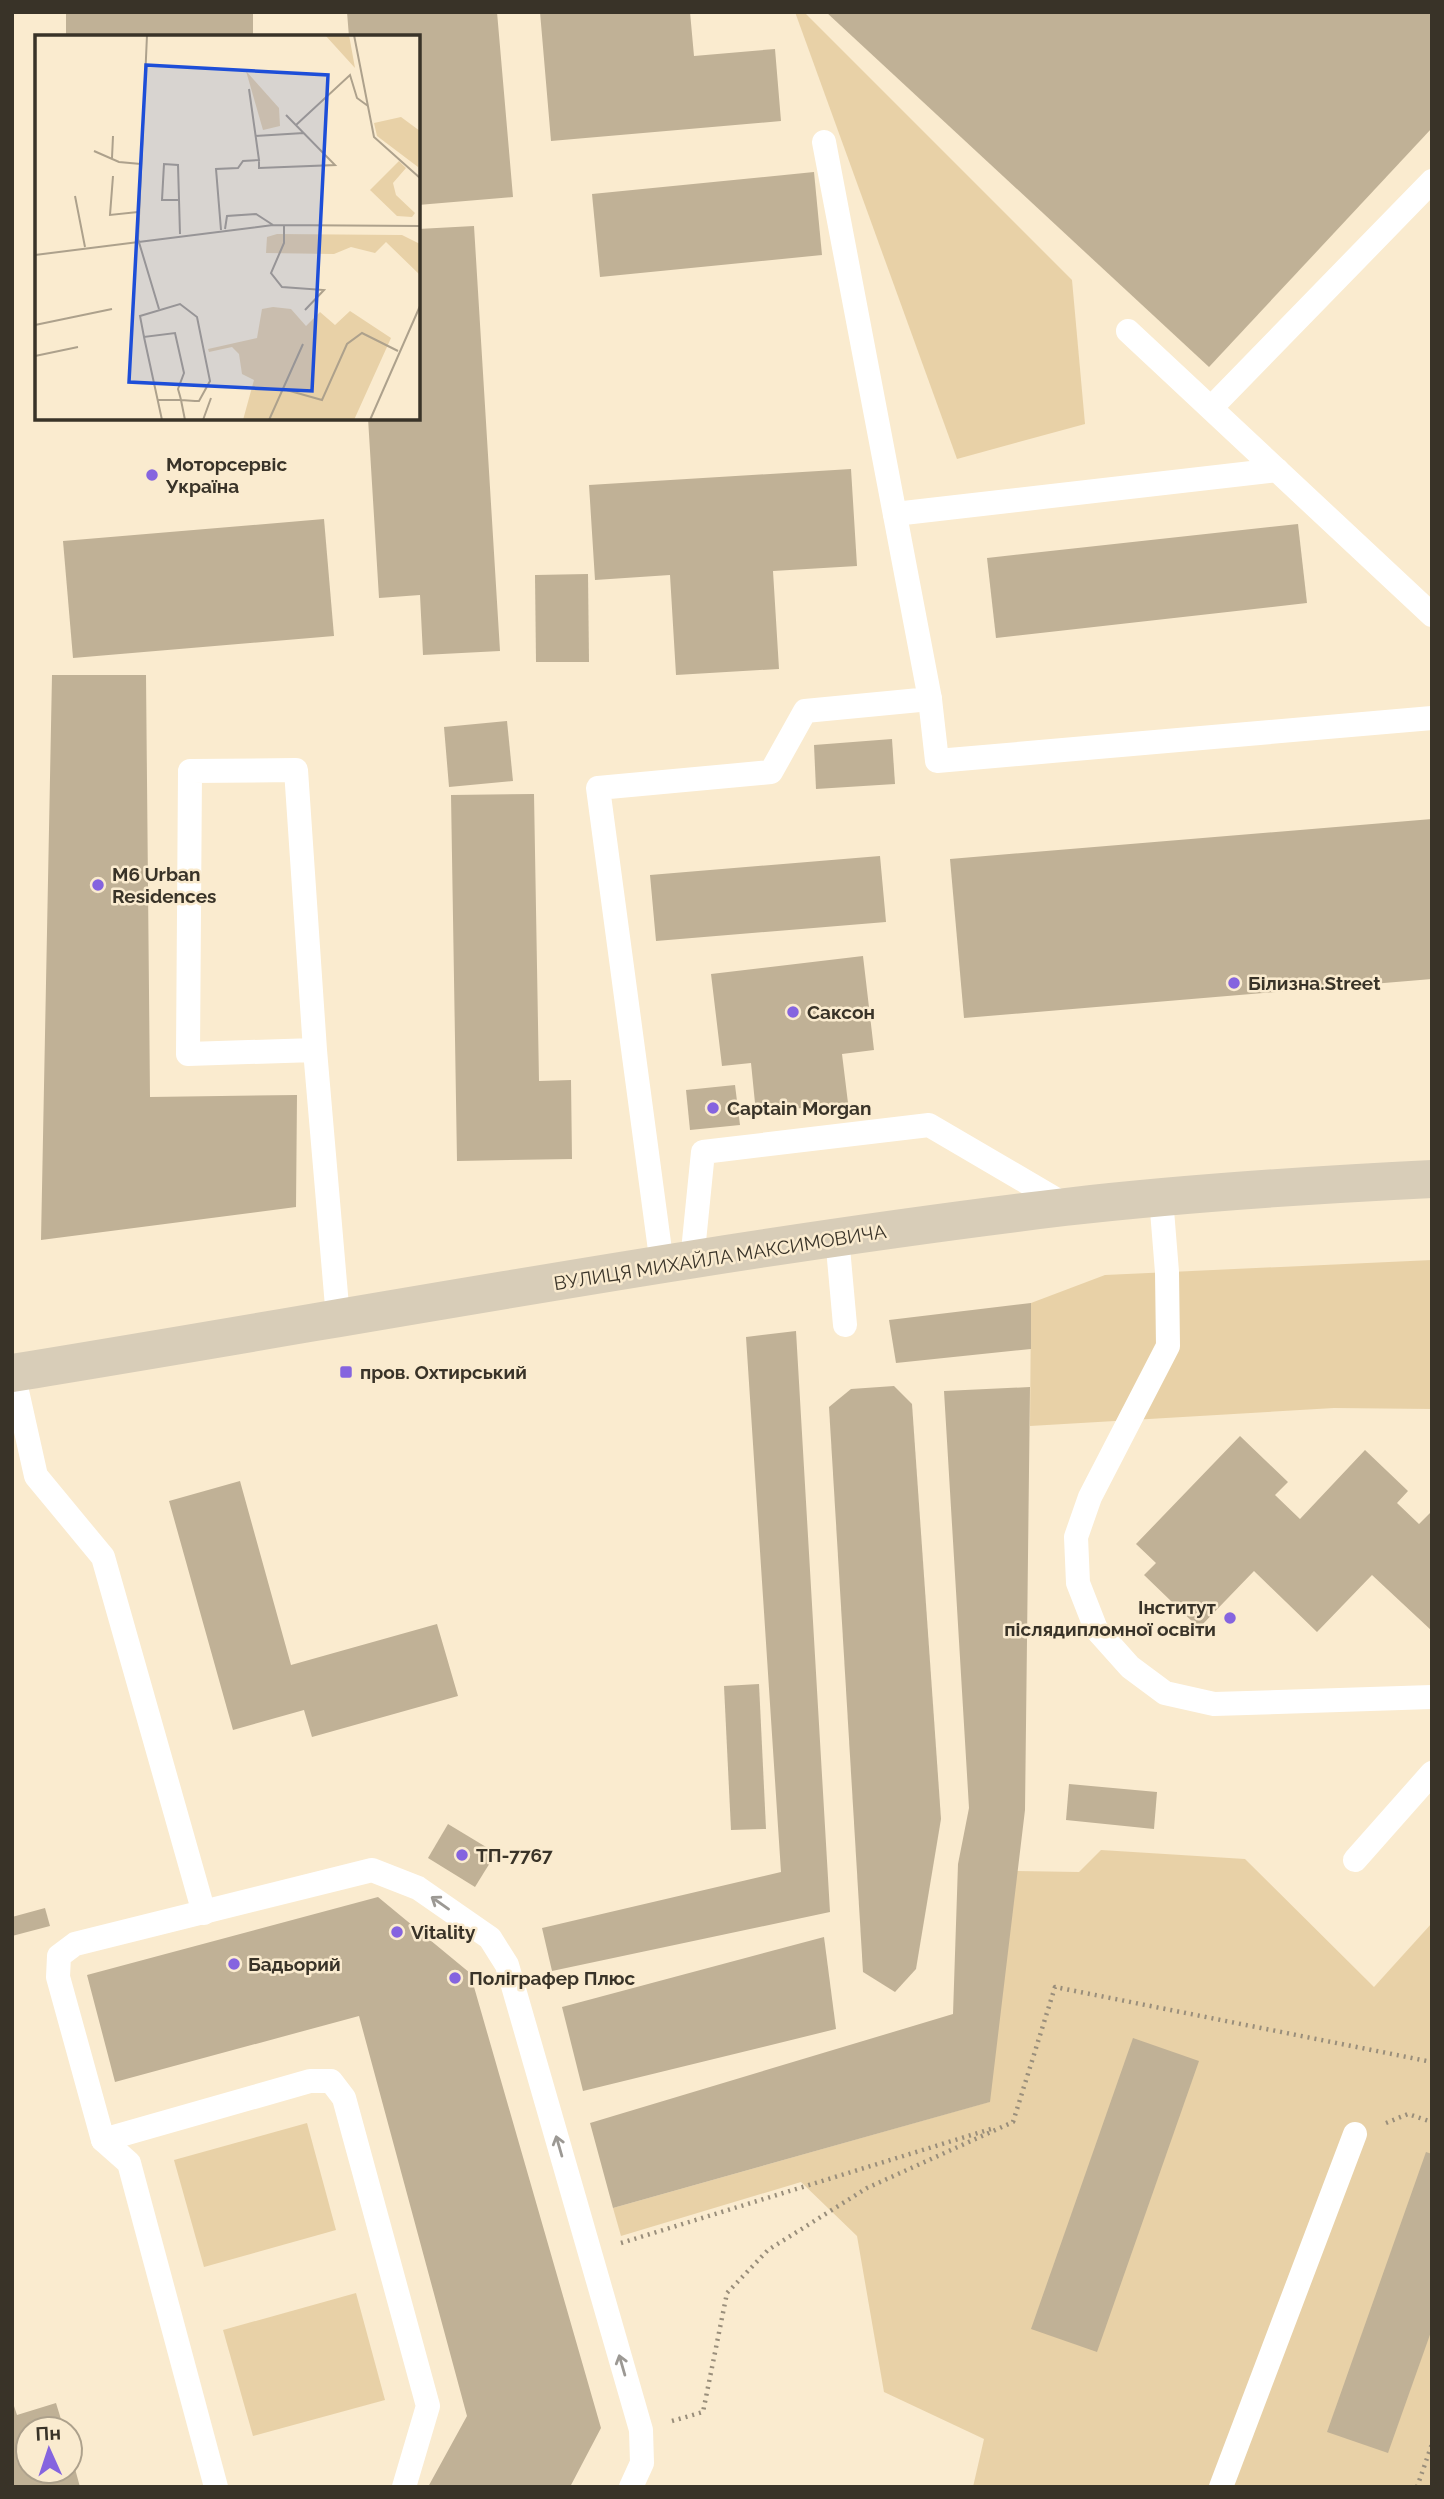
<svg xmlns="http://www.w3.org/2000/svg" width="1444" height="2499" font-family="Raleway,sans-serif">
  <rect width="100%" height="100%" fill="#faebcf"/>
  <g fill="#e8d1a7">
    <polygon points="795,12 804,12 1072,280 1085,424 957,459"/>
    <polygon points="1432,1260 1432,1409 1334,1408 1030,1426 1031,1303 1105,1275"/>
    <polygon points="1101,1850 1245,1859 1374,1987 1432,1923 1432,2487 973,2487 984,2439 884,2392 857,2236 801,2182 621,2236 613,2208 989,2102 1017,1871 1079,1872"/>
    <polygon points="307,2123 336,2230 204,2267 174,2160"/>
    <polygon points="356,2293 385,2400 253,2436 223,2330"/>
  </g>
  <g fill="#c0b196">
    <rect x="66" y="12" width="187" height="25"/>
    <polygon points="347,12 497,12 513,197 418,205 418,37 349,37"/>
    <polygon points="540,12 690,12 694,56 775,49 781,121 551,141"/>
    <polygon points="826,12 1432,12 1432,128 1209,367"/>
    <polygon points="814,172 822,255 600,277 592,194"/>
    <polygon points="474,226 500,651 423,655 420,595 379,598 368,418 418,418 418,229"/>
    <polygon points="851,469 857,566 773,571 779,669 676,675 670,575 595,580 589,485"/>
    <polygon points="324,519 334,636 73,658 63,541"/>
    <polygon points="1298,524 1307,603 996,638 987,558"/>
    <polygon points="588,574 589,662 536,662 535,575"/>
    <polygon points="52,675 146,675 150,1097 297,1095 296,1207 41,1240"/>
    <polygon points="507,721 513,781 449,787 444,727"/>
    <polygon points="892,739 895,784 816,789 814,745"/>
    <polygon points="534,794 539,1081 571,1080 572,1159 457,1161 451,795"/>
    <polygon points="1432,819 1432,979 964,1018 950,859"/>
    <polygon points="880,856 886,922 656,941 650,875"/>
    <polygon points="863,956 874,1050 842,1054 848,1103 756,1113 751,1063 722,1066 711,974"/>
    <polygon points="735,1085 740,1125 690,1130 686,1090"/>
    <polygon points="1031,1303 1031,1349 896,1363 889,1320"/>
    <polygon points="796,1331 830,1912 552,1971 542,1928 781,1872 746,1337"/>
    <polygon points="894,1386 912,1404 941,1819 916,1969 895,1992 863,1972 829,1407 851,1389"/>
    <polygon points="1030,1387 1025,1810 990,2102 613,2208 590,2123 953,2014 958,1864 969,1808 944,1391"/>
    <polygon points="1240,1436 1288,1482 1275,1495 1300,1519 1365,1450 1408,1491 1397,1503 1419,1524 1432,1511 1432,1631 1372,1575 1317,1632 1254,1571 1199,1628 1144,1575 1156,1563 1136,1544"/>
    <polygon points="240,1481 291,1665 437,1624 458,1696 312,1737 304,1710 233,1730 169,1501"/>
    <polygon points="759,1684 766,1829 731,1830 724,1686"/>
    <polygon points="1069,1784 1157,1792 1154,1829 1066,1820"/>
    <polygon points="448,1824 496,1853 475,1887 428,1858"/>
    <polygon points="378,1897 470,1973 601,2428 570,2487 428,2487 467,2416 359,2016 115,2082 87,1975"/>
    <polygon points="45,1908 50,1926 12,1936 12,1917"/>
    <polygon points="824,1937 836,2029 583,2091 562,2007"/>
    <polygon points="1133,2038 1199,2061 1097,2352 1031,2329"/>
    <polygon points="1426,2152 1432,2154 1432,2329 1388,2453 1327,2432"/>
    <polygon points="12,2400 17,2415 56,2403 64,2429 28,2429 28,2471 70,2471 71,2454 80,2487 12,2487"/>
  </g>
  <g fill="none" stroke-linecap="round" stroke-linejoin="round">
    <g stroke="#998e7b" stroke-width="4.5" stroke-dasharray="2 5" stroke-linecap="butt">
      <polyline points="1386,2123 1408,2114 1432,2122"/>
      <polyline points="621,2243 994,2128"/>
      <polyline points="672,2421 703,2412 727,2293 768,2250 867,2188 1013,2122 1055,1987 1432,2062"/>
      <polyline points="1417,2487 1432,2444"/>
    </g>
    <g stroke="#fff" stroke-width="24">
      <polyline points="1128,331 1432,615"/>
      <polyline points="1211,408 1432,181"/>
      <polyline points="895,514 1277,470"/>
      <polyline points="930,699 937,761 1432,718"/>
      <polyline points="315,1050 188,1054 190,771 296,770 315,1050 338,1318"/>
      <polyline points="1161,1198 1167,1272 1168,1346 1090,1497 1076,1537 1078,1583 1096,1629 1130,1667 1165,1693 1214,1704 1432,1697"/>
      <polyline points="837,1237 845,1325"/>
      <polyline points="692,1261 703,1152 929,1125 1069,1207"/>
      <polyline points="662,1265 598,788 771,772 805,711 930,699 824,142"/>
      <polyline points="13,1373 36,1476 103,1557 204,1913"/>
      <polyline points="1355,1860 1432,1773"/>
      <polyline points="103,2140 129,2163 216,2487"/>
      <polyline points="404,2487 428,2406 344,2098 331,2081 310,2081 103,2140 58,1977 59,1956 75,1944 372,1870 418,1888 490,1938 507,1965 641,2430 642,2463 631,2487"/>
      <polyline points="1221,2487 1355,2134"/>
    </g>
    <path stroke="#d8cdb8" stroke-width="38" d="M12 1373C363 1316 713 1249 1065 1207 1187 1193 1310 1185 1432 1179"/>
  </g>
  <defs><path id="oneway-shaft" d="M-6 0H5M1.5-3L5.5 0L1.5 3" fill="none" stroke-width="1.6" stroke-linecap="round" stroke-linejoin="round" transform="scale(1.75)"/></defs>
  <g stroke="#9c9994">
    <use href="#oneway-shaft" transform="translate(440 1903) rotate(-145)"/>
    <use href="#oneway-shaft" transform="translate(559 2146) rotate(-106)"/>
    <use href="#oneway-shaft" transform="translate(622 2365) rotate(-106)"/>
  </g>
  <g fill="#8564df" stroke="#faebcf" stroke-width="2.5">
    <circle cx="152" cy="475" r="7"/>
    <circle cx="98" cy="885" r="7"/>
    <circle cx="1234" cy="983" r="7"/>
    <circle cx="793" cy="1012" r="7"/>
    <circle cx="713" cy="1108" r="7"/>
    <rect x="339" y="1365" width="14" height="14" rx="3.5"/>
    <circle cx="1230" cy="1618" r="7"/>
    <circle cx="462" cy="1855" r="7"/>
    <circle cx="397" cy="1932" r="7"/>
    <circle cx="234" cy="1964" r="7"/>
    <circle cx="455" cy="1978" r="7"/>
  </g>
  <g text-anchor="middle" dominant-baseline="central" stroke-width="5" stroke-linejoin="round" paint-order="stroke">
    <g font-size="19" font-weight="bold" fill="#393328" stroke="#faebcf" text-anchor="start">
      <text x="166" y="464">Моторсервіс<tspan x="166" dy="22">Україна</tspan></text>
      <text x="112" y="874">M6 Urban<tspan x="112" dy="22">Residences</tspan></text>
      <text x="1248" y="983">Білизна.Street</text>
      <text x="807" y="1012">Саксон</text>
      <text x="727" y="1108">Captain Morgan</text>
      <text x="360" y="1372">пров. Охтирський</text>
      <text x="1216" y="1607" text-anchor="end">Інститут<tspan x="1216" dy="22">післядипломної освіти</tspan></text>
      <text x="476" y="1855">ТП-7767</text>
      <text x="411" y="1932">Vitality</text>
      <text x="248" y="1964">Бадьорий</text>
      <text x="469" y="1978">Поліграфер Плюс</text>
    </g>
    <g font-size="19" fill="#393328" stroke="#faebcf">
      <text transform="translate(720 1257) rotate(-9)">ВУЛИЦЯ МИХАЙЛА МАКСИМОВИЧА</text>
    </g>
  </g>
  <g transform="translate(35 35)">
    <rect width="385" height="385" fill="#faebcf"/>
    <path d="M290 0H314L320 33ZM211 36 244 73 245 91 228 95ZM366 82 385 96 383 132 342 101 339 88ZM364 126 371 133 358 148 361 160 380 178 377 182 362 181 335 155ZM242 199 367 200 385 209V240L351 207 340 218 316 212 299 219 231 218 232 202ZM238 272 256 274 271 291 285 277 300 290 315 276 356 303 319 385H208L219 345 207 339 204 319 197 312 174 317 173 314 222 303 227 274Z" fill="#e8d1a7"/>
    <path fill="none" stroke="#ada18c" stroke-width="2" d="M319 0 339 102 385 143M261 90 315 40 322 63 333 71M220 101 269 98M59 116 84 127 106 129M77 123 78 101M224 125V133L300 130 251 80M78 141 75 180 103 177M40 161 50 212M143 165H127L129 129 143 130 145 199M249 190V208L236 238 247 252 289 255 270 275M190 194 192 181 221 179 238 190M186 195 181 134 203 133 208 126 224 125 214 54M103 204 124 274M103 204 112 0M0 220 238 190 385 191M0 290 77 274M109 302 127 385M0 321 43 312M248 354 287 365 312 309 327 298 363 316M122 365H146L160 366H164L175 346 162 282 145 269 105 281 109 302 140 298 149 338 143 354 145 361 146 365 150 385M168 385 176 363M234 385 268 309M335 385 385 271"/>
    <path fill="#1d4ed8" fill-opacity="0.15" stroke="#1d4ed8" stroke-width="3.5" d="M111 30 293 40 277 356 94 347Z"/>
    <rect width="385" height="385" fill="none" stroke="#393328" stroke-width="3.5"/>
  </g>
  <rect width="1444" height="2499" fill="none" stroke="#393328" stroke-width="28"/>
  <g transform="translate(49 2450) rotate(357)"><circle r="33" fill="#faebcf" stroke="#ada18c" stroke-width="2"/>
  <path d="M0-5L12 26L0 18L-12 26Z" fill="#8564df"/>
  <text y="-10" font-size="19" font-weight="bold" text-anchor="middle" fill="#393328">Пн</text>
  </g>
</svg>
